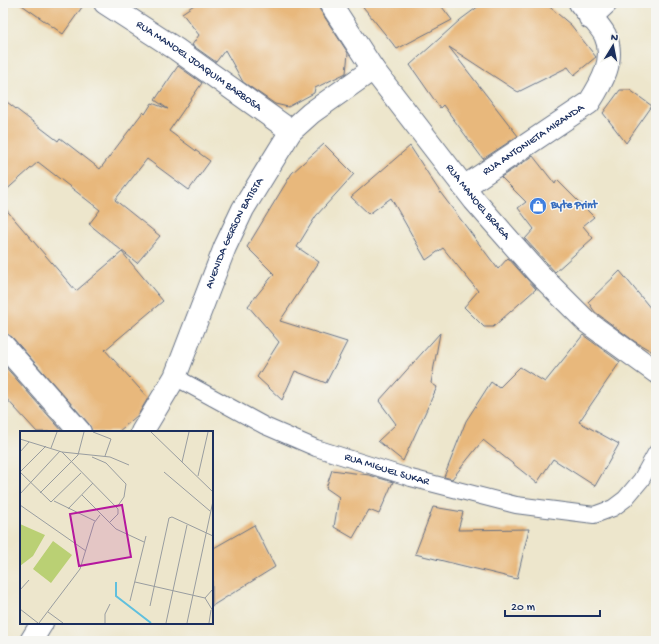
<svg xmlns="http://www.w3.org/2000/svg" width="659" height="644" font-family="'Gochi Hand',sans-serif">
  <rect width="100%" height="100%" fill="#f6f6f2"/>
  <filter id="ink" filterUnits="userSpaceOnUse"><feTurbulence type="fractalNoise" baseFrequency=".025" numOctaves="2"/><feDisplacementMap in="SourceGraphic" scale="8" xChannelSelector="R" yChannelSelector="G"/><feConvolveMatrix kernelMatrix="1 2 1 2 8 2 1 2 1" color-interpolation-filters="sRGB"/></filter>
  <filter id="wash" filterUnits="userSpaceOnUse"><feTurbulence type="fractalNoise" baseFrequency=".012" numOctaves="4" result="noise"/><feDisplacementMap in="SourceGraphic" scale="16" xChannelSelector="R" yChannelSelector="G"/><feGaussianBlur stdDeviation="0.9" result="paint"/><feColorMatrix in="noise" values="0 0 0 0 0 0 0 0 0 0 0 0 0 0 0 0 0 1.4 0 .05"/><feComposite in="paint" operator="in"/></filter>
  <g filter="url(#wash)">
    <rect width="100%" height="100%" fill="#ede6cc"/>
    <g id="blocks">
      <g fill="#e8b87c">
        <polygon points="19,3 85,3 63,34"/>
        <polygon points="197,3 318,3 320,10 348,53 346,73 315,88 314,93 288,107 275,104 243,82 225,50 216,62 192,45 199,35 182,13"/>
        <polygon points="360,3 439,3 452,20 397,49"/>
        <polygon points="483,3 545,3 571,25 596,57 574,75 568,67 518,92 449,47 518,136 483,159 443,105 440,108 410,65 460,20"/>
        <polygon points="178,66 202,83 169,131 210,161 189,190 147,159 115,200 160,236 137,263 89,224 100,210 38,162 3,193 3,99 58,141 60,138 100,169 143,112 145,114 152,103 168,109 155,100"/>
        <polygon points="620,90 630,90 652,106 626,143 603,113"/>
        <polygon points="324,144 354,174 316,216 297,247 319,262 280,321 347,342 326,383 295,371 282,400 257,377 279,342 248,306 274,274 247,247 292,173"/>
        <polygon points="410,146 440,192 498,269 508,258 536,289 493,327 484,327 464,307 478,291 443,248 426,260 391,198 369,214 351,197"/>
        <polygon points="533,156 555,184 557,180 594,217 583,226 593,238 555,272 525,239 534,229 518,208 526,202 501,177"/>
        <polygon points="3,206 76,291 122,252 163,301 105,350 148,398 138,415 118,432 92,432 89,424 12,337 3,333"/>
        <polygon points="620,271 656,315 656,354 634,341 595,312 588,302"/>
        <polygon points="440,333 431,383 437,387 403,461 378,441 396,424 379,401"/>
        <polygon points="583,335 620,362 579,422 619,444 595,486 553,459 537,483 483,440 452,479 444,477 466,421 491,382 499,388 520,367 545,382"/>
        <polygon points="3,364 63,432 37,432 3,395"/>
        <polygon points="332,470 369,475 393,482 379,514 369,510 353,538 334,527 339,497 326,488"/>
        <polygon points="433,507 463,512 458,530 529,529 517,579 415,554"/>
        <polygon points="254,525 275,567 212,606 212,549"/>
      </g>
    </g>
  </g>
  <g filter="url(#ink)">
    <use href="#blocks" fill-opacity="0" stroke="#646f84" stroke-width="1"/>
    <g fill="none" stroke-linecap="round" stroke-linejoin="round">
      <defs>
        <g id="lane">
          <path id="s1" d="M175 377 265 426 316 448 411 478 516 505 594 515 613 508 625 499 641 480 656 453"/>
        </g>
        <g id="street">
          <path id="s2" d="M105 3 176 49 291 131"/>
          <path id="s3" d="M330 3 373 69 474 200 538 273 587 322 656 372"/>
          <polyline points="590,18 606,3"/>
          <path id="s4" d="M464 187 589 103C602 83 616 59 605 35 599 24 587 13 580 3"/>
          <polyline points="3,345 80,432"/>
          <path id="s5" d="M142 432 175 377 225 247 243 209 291 131 311 113 373 69"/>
          <polyline points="31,641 42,623"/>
        </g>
      </defs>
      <use href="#lane" stroke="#646f84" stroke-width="18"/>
      <use href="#street" stroke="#646f84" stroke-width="24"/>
      <use href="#lane" stroke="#fff" stroke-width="16"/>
      <use href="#street" stroke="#fff" stroke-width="22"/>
    </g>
  </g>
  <defs>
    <symbol id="shop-disc" viewBox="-11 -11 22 22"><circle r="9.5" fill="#3f7fe0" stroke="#f6f6f2"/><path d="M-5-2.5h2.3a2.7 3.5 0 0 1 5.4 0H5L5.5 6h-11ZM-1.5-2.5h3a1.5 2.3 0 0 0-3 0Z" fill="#fff"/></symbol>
  </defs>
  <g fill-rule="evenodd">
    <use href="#shop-disc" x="528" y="196" width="20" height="20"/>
  </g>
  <g text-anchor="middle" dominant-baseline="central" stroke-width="3" stroke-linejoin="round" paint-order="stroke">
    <g font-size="11" fill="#1b2f5e" stroke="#f6f6f2">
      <text stroke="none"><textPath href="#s2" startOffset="113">RUA MANOEL JOAQUIM BARBOSA</textPath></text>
      <text stroke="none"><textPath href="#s4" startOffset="84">RUA ANTONIETA MIRANDA</textPath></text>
      <text stroke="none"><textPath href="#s3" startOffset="248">RUA MANOEL BRAGA</textPath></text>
      <text stroke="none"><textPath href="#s5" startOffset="220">AVENIDA GERSON BATISTA</textPath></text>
      <text stroke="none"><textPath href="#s1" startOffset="232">RUA MIGUEL SUKAR</textPath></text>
    </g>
    <g font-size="11" font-weight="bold" fill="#366cbe" stroke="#f6f6f2" text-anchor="start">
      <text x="551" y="206">Byte Print</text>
    </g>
  </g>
  <g transform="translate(20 431)">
    <rect width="193" height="193" fill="#ede6cc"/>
    <path d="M0 93 25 104 13 125 0 135ZM33 110 52 124 31 152 13 138Z" fill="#bad074"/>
    <path fill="none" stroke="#60c0de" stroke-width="2" d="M96 151V165L131 192"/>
    <path fill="none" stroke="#999da0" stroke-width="1" d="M73 1 91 8 85 25M131 1 193 61M0 8 42 21 90 26 109 34M31 17 37 1M0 21 9 11M42 21 98 78V83L89 92M72 26 86 32 106 53 104 66 97 76M162 31 169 1M0 41 31 71 61 42M0 41 26 15M144 41 190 80M178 45 188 1M20 62 58 24 64 1M0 63 40 20M62 64 96 98 124 111M34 70 75 90M0 74 66 120M48 78 73 52M115 151 185 167 193 180M0 159 9 149M185 167 193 158M110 170 126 105M130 175 149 87 152 86 193 105M0 178 18 192M28 181 43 192M19 192 60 138 74 92 80 84M85 192V183L90 173M146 192 167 94M167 192 193 70M189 192 191 179"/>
    <path fill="#b5179e" fill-opacity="0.15" stroke="#b5179e" stroke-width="2" d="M102 74 111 126 59 135 50 83Z"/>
    <rect width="193" height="193" fill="none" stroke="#1b2f5e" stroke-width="2"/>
  </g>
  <rect width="659" height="644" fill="none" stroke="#f6f6f2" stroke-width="16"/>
  <g transform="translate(613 46) rotate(10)" stroke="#f6f6f2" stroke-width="3" paint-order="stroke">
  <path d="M0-3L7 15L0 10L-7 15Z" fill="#1b2f5e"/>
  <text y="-6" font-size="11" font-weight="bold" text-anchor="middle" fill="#1b2f5e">N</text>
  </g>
  <path d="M505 610v6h95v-6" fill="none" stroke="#1b2f5e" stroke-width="2"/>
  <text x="511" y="610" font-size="12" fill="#1b2f5e" stroke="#f6f6f2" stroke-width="3" paint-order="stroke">20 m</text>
</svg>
